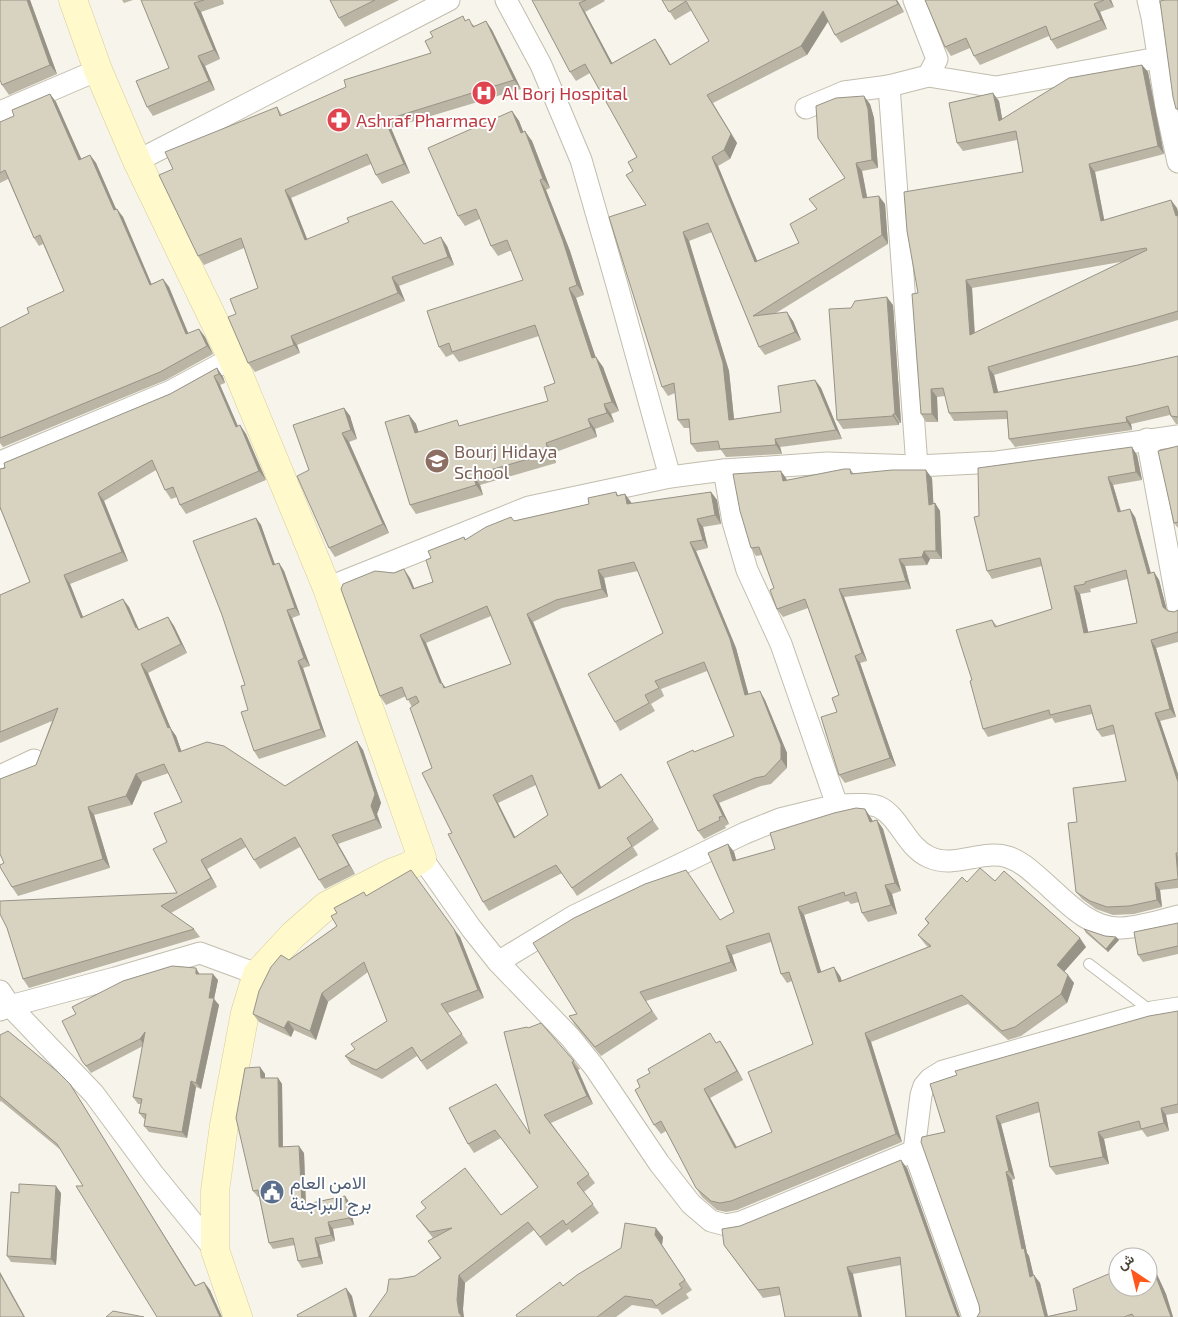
<svg xmlns="http://www.w3.org/2000/svg" width="1178" height="1317" font-family="'Exo 2',Vazirmatn,sans-serif">
  <rect width="100%" height="100%" fill="#f6f4eb"/>
  <g fill="none" stroke-linecap="round" stroke-linejoin="round">
    <defs>
      <polyline id="lane" points="1089,964 1151,1011"/>
      <g id="street">
        <polyline points="506,0 541,65 581,160 617,285 670,477"/>
        <polyline points="914,0 937,59 928,76"/>
        <polyline points="1148,0 1152,17 1166,107 1178,162"/>
        <polyline points="889,86 928,76 996,87 1158,58"/>
        <polyline points="806,108 844,92 889,86 917,466"/>
        <polyline points="0,112 98,70"/>
        <polyline points="137,161 449,0"/>
        <polyline points="1147,439 1178,607"/>
        <polyline points="0,462 171,391 232,358"/>
        <polyline points="327,588 529,507 670,477 724,470 827,463 917,466 997,462 1178,436"/>
        <polyline points="0,776 34,760"/>
        <path d="M837 805C847 805 871 803 879 807 900 817 906 847 929 857 954 869 982 849 1008 857 1023 862 1033 873 1045 883 1066 902 1091 930 1122 928 1141 927 1160 921 1178 916"/>
        <polyline points="422,858 471,928 498,962 570,1037 595,1068 659,1163 691,1204 711,1221 726,1225 741,1222 914,1151"/>
        <polyline points="498,962 574,916 745,833 780,819 837,805 781,644 747,570 733,522 724,470"/>
        <polyline points="0,991 10,1006 94,1094 154,1175 215,1250"/>
        <polyline points="0,1010 10,1006 115,978 200,953 257,974"/>
        <polyline points="973,1317 914,1151 921,1095 924,1086 930,1079 943,1071 1152,1012 1178,1008"/>
      </g>
      <polyline id="secondary" points="73,0 98,70 137,161 232,358 327,588 422,858 409,866 393,872 326,906 293,935 257,974 245,1013 224,1125 215,1191 215,1250 238,1317"/>
    </defs>
    <use href="#lane" stroke="#c2bdad" stroke-width="12"/>
    <use href="#street" stroke="#c2bdad" stroke-width="23"/>
    <use href="#secondary" stroke="#d7ce9a" stroke-width="29"/>
    <use href="#lane" stroke="#fff" stroke-width="10"/>
    <use href="#street" stroke="#fff" stroke-width="21"/>
    <use href="#secondary" stroke="#fff9cc" stroke-width="28"/>
  </g>
  <g fill="#bab5a5" fill-rule="evenodd">
    <polygon points="30,0 57,74 9,95 2,85"/>
    <polygon points="122,0 133,0 124,3"/>
    <polygon points="141,0 223,0 224,4 201,12 220,59 205,66 215,90 153,116 147,107 169,68"/>
    <polygon points="330,0 399,0 345,27 339,18"/>
    <polygon points="532,0 604,0 605,1 585,12 612,63 655,39 661,48 671,65 709,41 692,10 675,20 662,0 897,0 904,12 841,43 835,35 828,21 807,55 713,103 737,143 730,159 718,166 757,261 799,243 817,209 809,199 845,178 870,104 874,118 878,168 862,171 867,198 885,204 888,244 776,313 793,321 801,340 765,355 759,347 712,232 689,241 729,371 734,419 781,412 815,380 821,388 842,439 780,447 782,454 726,457 721,450 697,452 691,444 690,428 684,428 678,420 675,393 668,396 662,387 646,205 633,171 637,157 590,73 576,81 570,72"/>
    <polygon points="925,0 1111,0 1114,7 1100,12 1107,29 1057,49 1051,40 1049,36 980,65 974,56 970,48 951,56 945,47"/>
    <polygon points="466,20 475,26 486,21 492,30 521,89 391,128 410,173 382,184 376,175 371,164 291,198 307,239 424,244 447,246 454,265 399,286 405,301 297,345 300,353 255,372 248,363 236,314 258,288 244,248 204,265 198,256 173,169 277,107 282,115 431,53"/>
    <path d="M1142 65 1148 72 1164 154 1095 172 1104 220 1177 208 1178 212V320L994 375 998 392 1138 365 1178 356V424H1176L1170 415 1131 424 1132 430 1015 447 1009 439 1007 419 954 421 949 413 945 396 937 397 938 422H926L921 414 918 293 1023 172 1017 140 963 151 957 143 999 101 1002 119ZM1126 261 975 333 972 288Z"/>
    <polygon points="50,94 56,102 81,159 90,155 96,163 116,209 123,217 151,284 163,279 169,287 188,334 199,329 205,337 213,354 166,380 3,447 0,443 0,328 29,313 64,291 43,244 39,246 34,238 8,179 0,183 0,122 14,116"/>
    <polygon points="512,111 519,121 523,132 532,141 550,188 546,190 570,251 584,295 576,298 595,357 603,367 619,411 611,414 614,422 595,429 597,437 553,453 556,463 480,485 483,495 416,514 410,505 409,415 416,424 418,432 461,426 548,401 555,383 539,336 459,362 453,354 446,357 439,347 523,280 512,250 498,256 491,246 480,219 465,226 458,216"/>
    <polygon points="893,305 901,423 899,423 899,425 843,429 837,420 851,308"/>
    <polygon points="217,368 223,377 225,383 220,385 238,426 240,425 246,434 266,480 186,514 180,505 177,497 171,499 165,490 156,470 104,501 128,561 70,584 83,617 129,607 139,630 168,617 174,626 187,653 148,673 171,729 176,736 181,751 285,786 357,741 363,750 381,803 377,814 382,828 338,844 355,874 325,889 319,880 300,847 260,869 254,860 246,847 207,869 217,887 171,913 194,929 200,937 29,988 23,979 177,893 167,842 182,802 169,773 142,782 132,805 94,815 110,868 18,896 12,887 4,863 36,765 52,721 0,743 0,595 30,582 1,510 0,510 0,469 170,394"/>
    <polygon points="344,408 350,416 357,439 349,442 389,533 335,557 329,548 309,470"/>
    <path d="M1137 455 1142 480 1113 485 1121 511 1135 517 1151 573 1154 572 1159 580 1167 610 1174 612 1178 610V642L1156 648 1176 717 1160 721 1178 774V888L1160 890 1162 907 1134 914 1113 915 1096 909 1082 899 1076 892 1077 822 1126 781 1115 734 1102 737 1097 730 1092 714 1055 723 1052 718 988 737 983 729 972 680 992 620 997 626 1052 609 1042 566 992 579 987 571 979 516ZM1127 579 1137 623 1088 632 1080 594 1091 592 1090 589Z"/>
    <polygon points="850,469 854,474 932,478 933,503 935,503 940,511 942,559 930,559 927,565 905,566 911,589 844,597 867,661 860,663 896,766 845,783 839,775 837,712 839,695 808,608 783,617 777,609 774,588 762,555 756,556 751,548 786,478 787,480"/>
    <path d="M616 492 618 495 625 494 631 504 711 492 717 500 721 524 703 527 708 548 696 551 736 648 748 694 765 700 787 753V768L771 784 761 786 719 803 729 824 725 826 726 828 704 839 698 831 695 752 734 736 707 671 661 689 664 696 651 704 655 711 620 731 615 722 663 633 638 571 604 578 608 597 562 608 533 622 601 787 621 774 659 829 633 847 638 855 577 896 562 873 489 911 483 902 452 833 432 768 412 707 406 696 386 705 380 696 410 578 414 588 433 582 431 558 464 537 466 540 514 521 589 504ZM491 616 511 664 446 688 442 683 426 643ZM536 785 548 815 515 837 498 803Z"/>
    <polygon points="256,518 261,525 275,565 279,563 284,571 300,615 292,618 310,666 303,668 326,737 259,759 254,751 245,685"/>
    <polygon points="1178,522 1178,528 1174,523"/>
    <polygon points="865,809 873,821 877,820 883,829 901,891 892,894 897,914 868,922 862,913 859,902 851,904 848,901 804,915 821,972 840,976 842,981 928,947 925,944 918,935 928,924 925,919 967,882 995,881 1086,947 1064,971 1074,983 1067,1003 1021,1036 1008,1040 968,1004 871,1042 902,1142 737,1210 726,1212 717,1210 702,1197 696,1188 666,1131 661,1134 654,1125 717,1043 726,1050 743,1080 710,1098 737,1147 772,1132 813,1044 792,981 787,983 781,974 771,942 732,955 737,971 646,1001 658,1019 601,1056 575,1025 569,1016 577,1014 721,920 734,912 728,844 734,852 736,860 775,849"/>
    <polygon points="366,896 460,937 484,998 448,1013 468,1043 427,1070 417,1056 382,1079 351,1064 345,1056 355,1049 387,1021 368,972 328,1002 316,1040 294,1030 291,1037 259,1022 253,1014 289,960 337,926"/>
    <polygon points="1178,923 1178,954 1143,962 1138,955"/>
    <polygon points="1084,929 1105,936 1116,937 1119,940 1108,952 1086,933"/>
    <polygon points="200,974 218,980 214,999 219,1005 201,1089 196,1087 187,1138 149,1132 144,1126 145,1119 144,1119 139,1113 141,1104 138,1104 133,1097 143,1046 91,1073 82,1061"/>
    <polygon points="1178,1011 1178,1113 1166,1115 1169,1131 1147,1137 1142,1130 1104,1139 1109,1164 1056,1175 1050,1167 1040,1112 1001,1124 1015,1179 1012,1180 1027,1253 1029,1256 1033,1275 1040,1283 1048,1316 1077,1310 1149,1260 1154,1268 1166,1294 1173,1317 977,1317 980,1312 979,1305 945,1132"/>
    <polygon points="528,1028 574,1061 580,1069 578,1070 593,1104 551,1123 595,1183 584,1192 599,1213 572,1233 569,1229 546,1246 534,1230 465,1283 463,1309 398,1279 415,1276 440,1258 428,1241 433,1238 416,1216 501,1215 538,1188 501,1138 474,1153 468,1144 449,1108 529,1134"/>
    <polygon points="0,1035 70,1084 195,1286 204,1282 210,1290 222,1317 83,1186 62,1151 1,1101 0,1102"/>
    <polygon points="260,1067 265,1074 265,1078 278,1078 282,1084 283,1147 304,1153 306,1204 345,1196 349,1202 354,1225 333,1229 335,1241 319,1245 323,1264 302,1268 298,1261 295,1245 273,1249 269,1243 259,1197 258,1197 253,1191"/>
    <polygon points="907,1168 960,1317 906,1317 901,1265 853,1274 780,1295 763,1298 724,1245 740,1226"/>
    <polygon points="19,1193 61,1193 56,1265 11,1262 7,1256"/>
    <polygon points="663,1237 662,1245 692,1290 686,1294 689,1298 662,1315 658,1309 632,1305 616,1317 517,1317 563,1286"/>
  </g>
  <g fill="#979386">
    <polygon points="27,0 30,0 57,74 50,65"/>
    <polygon points="896,0 897,0 904,12 898,4"/>
    <polygon points="1109,0 1111,0 1114,7"/>
    <polygon points="194,3 201,12 220,59 214,50"/>
    <polygon points="579,3 585,12 617,72 611,64"/>
    <polygon points="1094,4 1100,12 1107,29 1101,20"/>
    <polygon points="823,11 829,20 807,55 801,46"/>
    <polygon points="486,21 492,30 521,89 514,80"/>
    <polygon points="655,39 661,48 676,74 670,65"/>
    <polygon points="198,56 205,66 215,90 209,81"/>
    <polygon points="1142,65 1148,72 1164,154 1158,146"/>
    <polygon points="993,93 999,101 1004,129 999,121"/>
    <polygon points="50,94 56,102 85,167 79,160"/>
    <polygon points="707,95 737,143 730,159 724,150"/>
    <polygon points="864,96 870,104 874,118 878,168 872,160"/>
    <polygon points="512,111 519,121 528,143 521,133"/>
    <polygon points="385,120 391,128 410,173 404,164"/>
    <polygon points="525,131 532,141 550,188 543,179"/>
    <polygon points="90,155 96,163 120,218 114,210"/>
    <polygon points="712,157 718,166 761,270 755,262"/>
    <polygon points="856,163 862,171 869,207 863,198"/>
    <polygon points="1089,164 1095,172 1106,229 1101,221"/>
    <polygon points="540,180 546,190 570,251 584,295 577,285"/>
    <polygon points="285,190 291,198 311,249 305,240"/>
    <polygon points="879,196 885,204 888,244 882,235"/>
    <polygon points="1171,200 1177,208 1178,212 1178,219 1176,216"/>
    <polygon points="117,209 123,217 155,292 150,285"/>
    <polygon points="683,232 689,241 729,371 735,428 729,420"/>
    <polygon points="441,237 447,246 454,265 448,257"/>
    <polygon points="392,277 399,286 405,301 398,293"/>
    <polygon points="163,279 169,287 192,342 186,334"/>
    <polygon points="966,280 972,288 975,343 970,335"/>
    <polygon points="569,288 576,298 599,367 592,358"/>
    <polygon points="887,297 893,305 901,423 895,414"/>
    <polygon points="787,312 793,321 801,340 795,332"/>
    <polygon points="199,329 205,337 213,354 207,346"/>
    <polygon points="291,336 297,345 300,353 294,345"/>
    <polygon points="596,357 603,367 619,411 612,402"/>
    <polygon points="988,367 994,375 1000,400 994,393"/>
    <polygon points="217,368 223,377 225,383 219,374"/>
    <polygon points="214,376 220,385 242,436 236,427"/>
    <polygon points="815,380 821,388 842,439 836,430"/>
    <polygon points="931,389 937,397 938,422 932,414"/>
    <polygon points="604,404 611,414 614,422 607,413"/>
    <polygon points="344,408 350,416 357,439 351,430"/>
    <polygon points="893,414 899,423 899,425 893,416"/>
    <polygon points="409,415 416,424 422,442 415,433"/>
    <polygon points="1126,417 1131,424 1132,430 1127,422"/>
    <polygon points="588,419 595,429 597,437 591,427"/>
    <polygon points="240,425 246,434 266,480 259,471"/>
    <polygon points="342,433 349,442 389,533 383,524"/>
    <polygon points="775,439 780,447 782,454 776,445"/>
    <polygon points="546,443 553,453 556,463 549,453"/>
    <polygon points="1132,447 1137,455 1142,480 1136,472"/>
    <polygon points="926,470 932,478 934,513 929,505"/>
    <polygon points="781,471 786,478 788,488 783,481"/>
    <polygon points="473,475 480,485 483,495 476,485"/>
    <polygon points="1108,477 1113,485 1123,520 1118,512"/>
    <polygon points="711,492 717,500 721,524 715,515"/>
    <polygon points="98,493 104,501 128,561 122,552"/>
    <polygon points="625,494 631,502 633,513 627,504"/>
    <polygon points="935,503 940,511 942,559 936,551"/>
    <polygon points="1130,509 1135,517 1153,581 1148,574"/>
    <polygon points="256,518 261,525 278,573 273,565"/>
    <polygon points="697,519 703,527 708,548 703,540"/>
    <polygon points="690,542 696,551 736,648 751,703 745,695"/>
    <polygon points="924,551 930,559 927,565 922,557"/>
    <polygon points="899,559 905,566 911,589 906,581"/>
    <polygon points="279,563 284,571 300,615 295,608"/>
    <polygon points="404,569 410,578 418,597 413,589"/>
    <polygon points="598,570 604,578 608,597 602,589"/>
    <polygon points="1154,572 1159,580 1168,615 1163,607"/>
    <polygon points="64,575 70,584 87,627 81,618"/>
    <polygon points="1074,586 1080,594 1090,640 1084,633"/>
    <polygon points="839,589 844,597 867,661 862,653"/>
    <polygon points="123,599 129,607 139,630 143,636 136,628"/>
    <polygon points="287,610 292,618 310,666 304,658"/>
    <polygon points="527,614 533,622 605,797 599,789"/>
    <polygon points="168,617 174,626 187,653 181,644"/>
    <polygon points="420,635 426,643 442,683 448,691 450,697 440,683"/>
    <polygon points="1151,640 1156,648 1176,717 1170,709"/>
    <polygon points="855,656 860,663 896,766 890,758"/>
    <polygon points="298,661 303,668 326,737 321,729"/>
    <polygon points="141,664 148,673 171,729 176,736 185,761 179,752"/>
    <polygon points="760,691 765,700 787,753 787,768 781,759"/>
    <polygon points="1155,713 1160,721 1178,774 1178,782"/>
    <polygon points="357,741 363,750 381,803 377,814 382,828 376,819 371,806"/>
    <polygon points="136,774 142,782 132,805 126,796"/>
    <polygon points="493,795 498,803 520,847 514,838"/>
    <polygon points="713,795 719,803 729,824 723,816"/>
    <polygon points="88,807 94,815 110,868 103,859"/>
    <polygon points="865,809 871,818 876,831 870,822"/>
    <polygon points="877,820 883,829 901,891 895,883"/>
    <polygon points="332,835 338,844 355,874 349,865"/>
    <polygon points="728,844 734,852 739,870 733,861"/>
    <polygon points="1176,853 1178,856 1178,875"/>
    <polygon points="201,860 207,869 217,887 211,878"/>
    <polygon points="1155,883 1160,890 1162,907 1157,900"/>
    <polygon points="885,885 892,894 897,914 891,905"/>
    <polygon points="798,907 804,915 824,981 818,973"/>
    <polygon points="454,929 460,937 484,998 478,990"/>
    <polygon points="1116,937 1119,940 1108,952 1106,949"/>
    <polygon points="1080,938 1086,947 1063,973 1057,965"/>
    <polygon points="726,946 732,955 737,971 731,962"/>
    <polygon points="834,967 840,976 845,991 839,982"/>
    <polygon points="196,968 200,975 196,974"/>
    <polygon points="213,974 218,980 214,999 219,1005 201,1089 196,1083"/>
    <polygon points="1068,975 1074,983 1067,1003 1061,994"/>
    <polygon points="322,993 328,1002 316,1040 310,1031"/>
    <polygon points="288,1021 294,1030 291,1037 284,1028"/>
    <polygon points="145,1032 144,1045 140,1039"/>
    <polygon points="865,1033 871,1042 902,1142 896,1134"/>
    <polygon points="720,1041 726,1050 743,1080 737,1071"/>
    <polygon points="572,1062 578,1070 593,1104 587,1096"/>
    <polygon points="260,1067 265,1074 265,1085 261,1078"/>
    <polygon points="278,1078 282,1084 283,1154 279,1147"/>
    <polygon points="191,1081 196,1087 187,1138 182,1132"/>
    <polygon points="70,1084 75,1093 201,1294 195,1286"/>
    <polygon points="704,1089 710,1098 741,1156 735,1148"/>
    <polygon points="1161,1108 1166,1115 1169,1131 1164,1123"/>
    <polygon points="996,1116 1001,1124 1015,1179 1009,1171"/>
    <polygon points="1098,1132 1104,1139 1109,1164 1103,1157"/>
    <polygon points="299,1146 304,1153 306,1211 302,1205"/>
    <polygon points="901,1160 907,1168 960,1317 958,1317 956,1313"/>
    <polygon points="1006,1172 1012,1180 1027,1253 1029,1256 1036,1285 1030,1277 1022,1249"/>
    <polygon points="56,1186 61,1193 56,1265 51,1259"/>
    <polygon points="345,1196 349,1202 354,1225 349,1218"/>
    <polygon points="328,1222 333,1229 335,1241 331,1235"/>
    <polygon points="656,1228 663,1237 662,1245 692,1290 655,1235"/>
    <polygon points="315,1238 319,1245 323,1264 319,1257"/>
    <polygon points="1149,1260 1154,1268 1166,1294 1173,1317 1171,1317"/>
    <polygon points="847,1267 853,1274 862,1317 859,1317"/>
    <polygon points="0,1272 25,1317 24,1317 0,1274"/>
    <polygon points="459,1275 465,1283 463,1309 464,1317 462,1317 459,1313 457,1300"/>
    <polygon points="1034,1275 1040,1283 1048,1317 1045,1317"/>
    <polygon points="204,1282 210,1290 222,1317 220,1317"/>
    <polygon points="346,1288 352,1296 357,1317 354,1317"/>
  </g>
  <g fill="#d8d2c0" stroke="#979386" fill-rule="evenodd">
    <polygon points="0,0 27,0 50,65 2,85 0,80"/>
    <polygon points="141,0 204,0 194,3 214,50 198,56 209,81 147,107 136,81 169,68"/>
    <polygon points="330,0 375,0 339,18"/>
    <polygon points="532,0 586,0 579,3 611,64 655,39 670,65 709,41 686,1 669,12 662,0 896,0 898,4 835,35 823,11 801,46 707,95 731,134 724,150 712,157 755,262 799,243 790,224 817,209 809,199 845,178 818,138 816,106 836,98 864,96 868,109 872,160 856,163 863,198 879,196 882,235 753,316 787,312 795,332 759,347 708,223 683,232 723,363 729,420 781,412 778,386 815,380 836,430 775,439 776,445 720,449 718,441 691,444 689,419 678,420 674,383 662,387 609,217 646,205 626,175 633,171 628,162 637,157 585,64 570,72"/>
    <polygon points="925,0 1104,0 1094,4 1101,20 1051,40 1046,26 974,56 966,38 945,47"/>
    <polygon points="1165,0 1178,0 1178,109 1176,109 1173,97 1160,1"/>
    <polygon points="463,16 465,21 469,19 473,27 486,21 514,80 385,120 404,164 376,175 367,154 285,190 305,240 349,222 347,218 392,201 424,244 441,237 448,257 392,277 398,293 291,336 294,345 248,363 228,317 236,314 230,299 258,288 241,238 198,256 159,175 173,169 165,152 277,107 280,116 346,87 344,80 431,53 425,41 433,37 430,32"/>
    <path d="M1142 65 1158 146 1089 164 1101 221 1171 200 1176 216 1178 215V311L988 367 994 393 1138 365 1178 356V417L1171 416 1168 406 1126 417 1127 422 1009 439 1007 411 949 413 943 388 931 389 932 414H921L912 294 918 293 907 231 904 192 1023 172 1016 131 957 143 949 103 993 93 999 121 1069 78ZM1146 248 1147 250 970 335 966 280Z"/>
    <polygon points="50,94 79,160 90,155 114,210 117,209 150,285 163,279 186,334 199,329 207,346 160,372 0,438 0,328 29,313 27,308 64,291 40,235 34,238 5,170 0,173 0,122 14,116 12,110"/>
    <polygon points="512,111 521,133 525,131 543,179 540,180 563,241 577,285 569,288 592,358 596,357 612,402 604,404 607,413 588,419 591,427 546,443 549,453 473,475 476,485 410,505 385,422 409,415 415,433 457,420 459,426 548,401 544,387 555,383 535,325 452,352 449,343 439,347 427,311 523,280 507,240 491,246 476,209 458,216 428,148"/>
    <polygon points="887,297 895,414 893,414 893,416 837,420 829,309 851,308 855,301"/>
    <polygon points="217,368 219,374 214,376 236,427 240,425 259,471 180,505 173,487 165,490 152,460 98,493 122,552 64,575 81,618 123,599 136,628 137,627 138,630 168,617 181,644 141,664 168,728 170,727 179,752 207,742 224,746 285,786 357,741 375,794 371,806 376,819 332,835 349,865 319,880 295,837 254,860 241,838 201,860 211,878 161,906 194,929 23,979 7,928 0,914 0,901 177,893 153,849 167,842 154,813 182,802 164,764 136,774 126,796 88,807 103,859 12,887 0,867 0,865 4,863 0,854 0,779 36,765 58,708 0,732 0,595 30,582 0,507 0,469 5,468 4,463 170,394"/>
    <polygon points="344,408 351,430 342,433 383,524 329,548 297,476 309,470 293,425"/>
    <polygon points="1178,446 1178,522 1174,523 1158,451"/>
    <path d="M1132 447 1136 472 1108 477 1118 512 1130 509 1148 574 1154 572 1163 607 1168 611 1174 612 1178 610V632L1151 640 1170 709 1155 713 1178 782V853H1176L1178 879 1155 883 1157 900 1129 906 1107 907 1090 901 1076 892 1068 823 1077 822 1073 788 1126 781 1113 725 1097 730 1090 705 1050 715 1049 710 983 729 970 681 972 680 956 630 992 620 995 627 1052 609 1040 558 987 571 974 517 979 516 978 468ZM1126 570 1137 623 1084 633 1074 586 1085 584V582Z"/>
    <polygon points="844,469 850,469 851,474 892,470 926,470 929,505 935,503 936,551 924,551 922,557 899,559 906,581 839,589 862,653 855,656 890,758 839,775 821,717 837,712 832,698 839,695 805,599 777,609 770,590 774,588 759,547 751,548 740,511 733,474 781,471 783,481"/>
    <path d="M616 492 617 496 625 494 627 504 711 492 715 515 697 519 703 540 690 542 730 639 745 695 760 691 781 745V759L765 776 755 778 713 795 723 816 719 817 720 820 698 831 667 762 693 750 694 752 734 736 704 662 655 681 659 688 645 695 649 703 615 722 588 674 663 633 634 562 598 570 602 589 556 600 527 614 599 789 621 774 653 820 627 838 632 846 572 888 556 865 483 902 448 834 452 833 422 773 432 768 410 708 419 702 416 696 407 700 402 687 380 696 341 589 343 584 375 571 394 573 404 569 413 589 433 582 426 560 431 558 428 551 464 537 465 540 486 527 511 517 514 521 589 504 588 498ZM487 606 511 664 444 688 442 683H440L420 635ZM532 775 548 815 514 838 493 795Z"/>
    <polygon points="256,518 273,565 279,563 295,608 287,610 304,658 298,661 321,729 254,751 241,712 248,710 241,686 245,685 222,615 193,541"/>
    <polygon points="856,808 865,809 870,822 877,820 895,883 885,885 891,905 862,913 856,892 845,896 844,892 798,907 818,973 834,967 839,982 931,946 918,935 929,923 925,919 962,877 967,882 980,868 995,881 1004,871 1080,938 1057,965 1068,975 1061,994 1015,1027 1002,1031 962,995 865,1033 896,1134 731,1201 720,1203 711,1201 696,1188 661,1121 654,1125 635,1090 640,1087 637,1080 650,1073 648,1069 710,1033 716,1043 720,1041 737,1071 704,1089 735,1148 772,1132 748,1072 813,1044 789,972 781,974 769,933 726,946 731,962 640,992 652,1011 595,1047 569,1016 577,1014 533,943 574,918 645,884 686,870 720,920 734,912 708,853 728,844 733,861 775,849 770,833 834,813"/>
    <polygon points="411,870 454,929 478,990 441,1004 462,1034 421,1061 412,1047 376,1070 345,1056 355,1049 351,1044 387,1021 364,962 322,993 310,1031 288,1021 284,1028 253,1014 259,991 271,967 281,955 289,960 337,926 331,916 337,913 334,908 364,892 366,896"/>
    <polygon points="1178,923 1178,946 1138,955 1134,932"/>
    <polygon points="1084,929 1105,936 1116,937 1106,949"/>
    <polygon points="172,966 196,968 196,974 213,974 209,998 214,998 196,1083 191,1081 182,1132 144,1126 146,1114 139,1113 142,1099 133,1097 145,1032 140,1039 86,1066 82,1061 62,1021 76,1014 72,1007 123,981"/>
    <polygon points="1178,1011 1178,1104 1161,1108 1164,1123 1141,1129 1139,1121 1098,1132 1103,1157 1050,1167 1038,1102 996,1116 1009,1171 1006,1172 1022,1249 1024,1248 1030,1277 1034,1275 1045,1317 977,1317 980,1312 979,1305 921,1142 922,1137 945,1132 930,1084 957,1075 955,1071 1149,1016"/>
    <polygon points="541,1023 574,1061 572,1062 587,1096 544,1115 589,1174 577,1183 593,1204 566,1225 563,1220 540,1237 528,1222 459,1275 457,1300 459,1313 462,1317 369,1317 387,1292 389,1279 398,1279 415,1276 441,1258 428,1241 452,1228 430,1232 416,1216 426,1208 421,1202 465,1168 501,1215 538,1187 495,1130 468,1144 449,1108 496,1084 530,1134 504,1032 527,1027 528,1028"/>
    <polygon points="8,1031 58,1072 70,1084 195,1286 204,1282 220,1317 157,1317 76,1186 83,1186 57,1144 0,1096 0,1035"/>
    <polygon points="260,1067 261,1078 278,1078 279,1147 299,1146 302,1205 345,1196 349,1218 328,1222 331,1235 315,1238 319,1257 298,1261 293,1238 269,1243 258,1190 253,1191 236,1118 245,1068"/>
    <polygon points="901,1160 956,1313 958,1317 906,1317 900,1257 847,1267 859,1317 785,1317 779,1287 758,1290 724,1245 722,1229 740,1226"/>
    <polygon points="19,1184 56,1186 51,1259 7,1256 11,1192 19,1193"/>
    <polygon points="625,1223 656,1228 655,1235 685,1280 679,1284 682,1288 656,1306 652,1300 625,1296 597,1317 517,1317 516,1315 560,1282 563,1286 577,1275 621,1248"/>
    <polygon points="1148,1260 1149,1260 1160,1287 1171,1317 1134,1317 1132,1314 1124,1317 1046,1317 1077,1310 1073,1289 1118,1270 1118,1287 1148,1287"/>
    <polygon points="0,1274 24,1317 0,1317"/>
    <polygon points="346,1288 354,1317 298,1317 297,1315"/>
    <polygon points="113,1311 144,1317 106,1317"/>
  </g>
  <defs>
    <symbol id="hospital-disc" viewBox="-11 -11 22 22"><circle r="9.5" fill="#e0444e" stroke="#fff"/><path d="M-5-5h3v3.5h4V-5h3V5h-3V1.5h-4V5h-3Z" fill="#fff"/></symbol>
    <symbol id="pharmacy-disc" viewBox="-11 -11 22 22"><circle r="9.5" fill="#e0444e" stroke="#fff"/><path d="M-2-6h4v4h4v4h-4v4h-4v-4h-4v-4h4Z" fill="#fff"/></symbol>
    <symbol id="school-disc" viewBox="-11 -11 22 22"><circle r="9.5" fill="#8d6e63" stroke="#fff"/><path d="M0-5L7-2L0 1L-7-2ZM-4 1L0 2.5L4 1V4Q0 6-4 4Z" fill="#fff"/></symbol>
    <symbol id="civic-disc" viewBox="-11 -11 22 22"><circle r="9.5" fill="#5c6f8a" stroke="#fff"/><path d="M-.6-6.5H3V-4.5H.6V-3L4-1V1h2V6H-6V1h2V-1L-.6-3ZM-1.2 2.5V6h2.4V2.5Z" fill="#fff"/></symbol>
  </defs>
  <g fill-rule="evenodd">
    <use href="#hospital-disc" x="470" y="79" width="28" height="28"/>
    <use href="#pharmacy-disc" x="325" y="106" width="28" height="28"/>
    <use href="#school-disc" x="423" y="447" width="28" height="28"/>
    <use href="#civic-disc" x="258" y="1178" width="28" height="28"/>
  </g>
  <g text-anchor="middle" dominant-baseline="central" stroke-width="4" stroke-linejoin="round" paint-order="stroke">
    <g font-size="18" fill="#be3a42" stroke="#fff" text-anchor="start">
      <text x="502" y="93">Al Borj Hospital</text>
      <text x="356" y="120">Ashraf Pharmacy</text>
    </g>
    <g font-size="18" fill="#785e54" stroke="#fff" text-anchor="start">
      <text x="454" y="451">Bourj Hidaya<tspan x="454" dy="21">School</tspan></text>
    </g>
    <g font-size="18" fill="#4e5e75" stroke="#fff" text-anchor="start">
      <text x="290" y="1182">الامن العام<tspan x="290" dy="21">برج البراجنة</tspan></text>
    </g>
  </g>
  <g transform="translate(1133 1272) rotate(325)"><circle r="24" fill="#ffffff" stroke="#b7b5af"/>
  <path d="M0-4L9 19L0 12L-9 19Z" fill="#ff581a"/>
  <text y="-8" font-size="14" font-weight="bold" text-anchor="middle" fill="#4b4638">ش</text>
  </g>
</svg>
